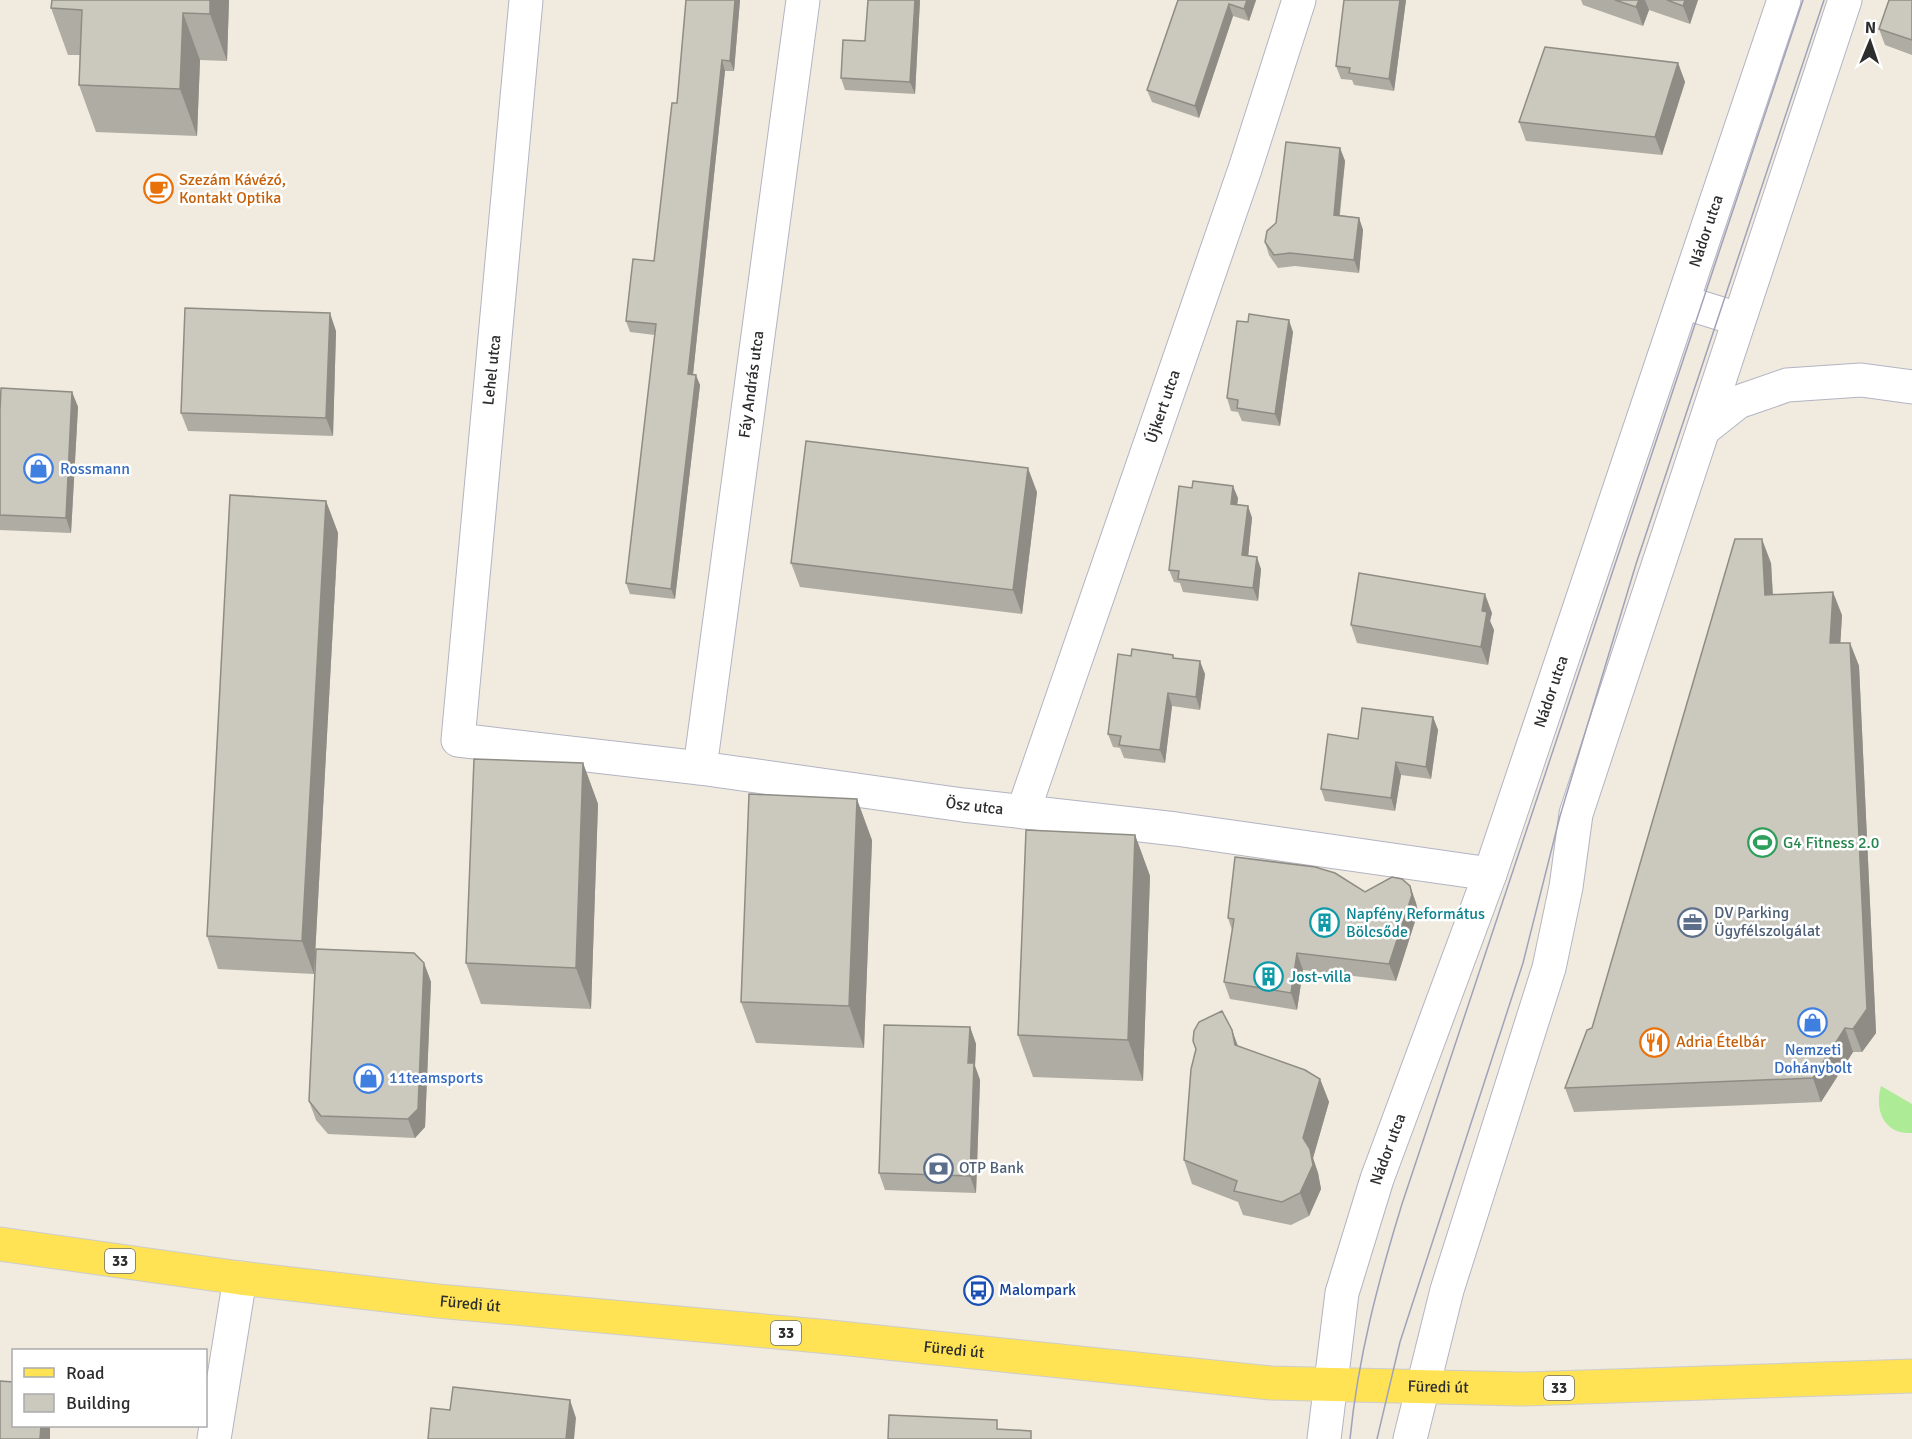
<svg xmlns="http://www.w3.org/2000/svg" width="1912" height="1439" font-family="Signika,sans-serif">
  <rect width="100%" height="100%" fill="#f0eadf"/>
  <path fill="#aeeb97" d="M1881 1086 1912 1104V1133C1884 1135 1874 1110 1881 1086Z"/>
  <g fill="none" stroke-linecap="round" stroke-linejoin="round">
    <defs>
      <g id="street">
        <path id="s1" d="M526 0 458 740 700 768 963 805 1176 829 1490 874"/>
        <polyline points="1683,302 1738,319"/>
        <path id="s2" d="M700 768 803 0"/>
        <path id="s3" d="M1023 812 1245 169 1299 0"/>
        <polyline points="214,1439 240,1278"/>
      </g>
      <g id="secondary">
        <polyline points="1704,429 1738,402 1787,385 1861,380 1912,387"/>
        <path id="s4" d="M1324 1439 1342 1293 1377 1179 1490 874 1784 0"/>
        <polyline points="1410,1439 1447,1290 1549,968 1566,887 1576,814 1845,0"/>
      </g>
      <g id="primary">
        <path id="s5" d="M0 1244 240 1278 438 1301 830 1337 1271 1383 1521 1389 1912 1376"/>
      </g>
    </defs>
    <use href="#street" stroke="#b3b4c2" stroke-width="35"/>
    <use href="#secondary" stroke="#b3b4c2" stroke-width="35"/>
    <use href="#primary" stroke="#cdcdcd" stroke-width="35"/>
    <use href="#street" stroke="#fff" stroke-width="33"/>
    <use href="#secondary" stroke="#fff" stroke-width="33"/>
    <use href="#primary" stroke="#ffe355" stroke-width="33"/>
    <g stroke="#a0a2b9" stroke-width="1.5">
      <path d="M1350 1439C1358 1357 1378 1282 1402 1204L1803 0"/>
      <polyline points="1377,1439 1400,1342 1523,963 1560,816 1636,564 1824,0"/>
    </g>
  </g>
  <g fill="#afaca3">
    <polygon points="52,0 229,0 227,61 200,60 197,136 96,132 79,85 80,55 68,55 51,8"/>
    <polygon points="686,0 740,0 734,71 725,71 693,374 700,385 675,599 630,594 626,583 655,335 630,332 626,321 654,261 677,103"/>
    <polygon points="868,0 920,0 915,94 845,90 841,78 865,41"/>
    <polygon points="1178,0 1256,0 1249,21 1233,16 1199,118 1152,102 1147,90"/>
    <polygon points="1344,0 1406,0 1394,91 1354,85 1352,80 1341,79 1336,66"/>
    <polygon points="1581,0 1698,0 1690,24 1649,10 1643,26 1583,5"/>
    <polygon points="1912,0 1912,55 1885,45 1879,29"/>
    <polygon points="1678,63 1685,82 1662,155 1526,141 1519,122"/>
    <polygon points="1340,148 1345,161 1340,215 1359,218 1363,230 1359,273 1295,266 1278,268 1269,255 1265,242 1276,223"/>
    <polygon points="1248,322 1293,332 1280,426 1242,421 1238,412 1231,411 1227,398"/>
    <polygon points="336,331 333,436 188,431 181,413"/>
    <polygon points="72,392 78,407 71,533 0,530 0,411"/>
    <polygon points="1037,492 1022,614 800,587 791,563"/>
    <polygon points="1238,498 1237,504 1248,506 1252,518 1248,556 1261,569 1258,601 1183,592 1180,583 1174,582 1169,570"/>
    <polygon points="326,501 338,533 314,974 218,969 207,936"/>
    <polygon points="1771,563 1773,595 1842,615 1840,643 1850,643 1859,666 1876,1033 1862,1052 1853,1052 1821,1102 1574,1112 1565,1088 1592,1028"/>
    <polygon points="1492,613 1490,621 1494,630 1488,665 1357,643 1351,625"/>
    <polygon points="1173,655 1174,658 1205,674 1200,710 1172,706 1165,763 1124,758 1120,748 1113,747 1108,734 1131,656"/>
    <polygon points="1433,717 1438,730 1431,779 1401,775 1395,811 1325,801 1321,789 1358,739"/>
    <polygon points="583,763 598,804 591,1009 481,1004 466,963"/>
    <polygon points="1135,835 1150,876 1143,1081 1033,1077 1018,1035"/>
    <polygon points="872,840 864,1048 756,1043 741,1002"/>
    <polygon points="1410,886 1416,903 1418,912 1396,981 1303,970 1297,1010 1230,999 1224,982 1232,930 1228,918 1365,892"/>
    <polygon points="424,963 431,982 425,1127 415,1138 328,1134 316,1120 309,1101"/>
    <polygon points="970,1027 976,1044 975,1066 980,1080 976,1193 885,1190 879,1173"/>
    <polygon points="1193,1041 1238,1047 1320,1079 1329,1102 1313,1158 1318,1173 1321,1189 1309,1216 1291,1225 1243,1215 1238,1202 1192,1184 1184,1160 1196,1050"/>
  </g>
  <g fill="#8e8c84">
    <polygon points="210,0 229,0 227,61 210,14"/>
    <polygon points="735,0 740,0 734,71 730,61"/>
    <polygon points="915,0 920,0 915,94 910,82"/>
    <polygon points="1247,0 1256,0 1249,21 1244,9"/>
    <polygon points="1400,0 1406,0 1394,91 1389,79"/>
    <polygon points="1639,0 1645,0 1649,10 1643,26 1636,7"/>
    <polygon points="1685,0 1698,0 1690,24 1683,6"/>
    <polygon points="1229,4 1233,16 1199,118 1195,106"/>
    <polygon points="183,13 200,60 197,136 180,89"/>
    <polygon points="722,60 725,71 692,384 688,374"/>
    <polygon points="1678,63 1685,82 1662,155 1655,137"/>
    <polygon points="1340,148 1345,161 1338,227 1334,215"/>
    <polygon points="1359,218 1363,230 1359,273 1354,260"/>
    <polygon points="330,313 336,331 333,436 326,418"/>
    <polygon points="1289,320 1293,332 1280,426 1275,414"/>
    <polygon points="696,375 700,385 675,599 671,589"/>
    <polygon points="72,392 78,407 71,533 66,518"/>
    <polygon points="1028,468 1037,492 1022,614 1013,590"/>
    <polygon points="1233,486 1238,498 1236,516 1231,504"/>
    <polygon points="326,501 338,533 314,974 302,941"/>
    <polygon points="1248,506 1252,518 1247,568 1242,555"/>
    <polygon points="1762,539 1771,563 1774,619 1765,595"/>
    <polygon points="1257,557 1261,569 1258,601 1253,588"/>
    <polygon points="1833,592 1842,615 1839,667 1830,643"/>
    <polygon points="1485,594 1492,613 1490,621 1494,630 1488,665 1481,647 1482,611"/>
    <polygon points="1850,643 1859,666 1876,1033 1862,1052 1853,1029"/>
    <polygon points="1200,661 1205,674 1200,710 1196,697"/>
    <polygon points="1168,693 1172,706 1165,763 1160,750"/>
    <polygon points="1433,717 1438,730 1431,779 1426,767"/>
    <polygon points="1396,762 1401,775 1395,811 1391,798"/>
    <polygon points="583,763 598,804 591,1009 576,968"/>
    <polygon points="857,799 872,840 864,1048 849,1006"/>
    <polygon points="1135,835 1150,876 1143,1081 1128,1040"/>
    <polygon points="1410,886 1416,903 1418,912 1396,981 1389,964"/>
    <polygon points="1297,953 1303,970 1297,1010 1291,993"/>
    <polygon points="424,963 431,982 425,1127 415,1138 408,1119"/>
    <polygon points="970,1027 976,1044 975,1066 980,1080 976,1193 970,1176 968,1063"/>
    <polygon points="1845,1028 1853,1052 1821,1102 1813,1078"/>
    <polygon points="1232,1030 1241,1054 1235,1045"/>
    <polygon points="1320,1079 1329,1102 1313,1158 1318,1173 1321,1189 1309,1216 1300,1193 1303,1138"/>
    <polygon points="570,1400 576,1418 574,1439 566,1439"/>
    <polygon points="41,1425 50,1425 50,1439 40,1439"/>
  </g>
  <g fill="#cbc8bd" stroke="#8e8c84" stroke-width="1.5">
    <polygon points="52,0 210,0 210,14 183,13 180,89 79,85 82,10 51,8"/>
    <polygon points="686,0 735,0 730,61 722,60 688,374 696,375 671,589 626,583 656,324 626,321 633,259 654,261 672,103 677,103"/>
    <polygon points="868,0 915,0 910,82 841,78 843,40 865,41"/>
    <polygon points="1178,0 1247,0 1244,9 1229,4 1195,106 1147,90"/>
    <polygon points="1344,0 1400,0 1389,79 1349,73 1350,68 1336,66"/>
    <polygon points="1615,0 1639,0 1636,7"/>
    <polygon points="1667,0 1685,0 1683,6"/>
    <polygon points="1889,0 1912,0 1912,40 1879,29"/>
    <polygon points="1545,47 1678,63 1655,137 1519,122"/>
    <polygon points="1286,142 1340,148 1334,215 1359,218 1354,260 1290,253 1274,255 1265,242 1267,231 1276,223"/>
    <polygon points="185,308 330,313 326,418 181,413"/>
    <polygon points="1249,314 1289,320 1275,414 1237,408 1238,400 1227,398 1237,321 1248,322"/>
    <polygon points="1,388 72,392 66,518 0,515 0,411"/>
    <polygon points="806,441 1028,468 1013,590 791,563"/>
    <polygon points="1193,481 1233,486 1231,504 1248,506 1242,555 1257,557 1253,588 1178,579 1179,571 1169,570 1179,486 1192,488"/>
    <polygon points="230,495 326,501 302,941 207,936"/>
    <polygon points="1735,539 1762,539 1765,595 1833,592 1830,643 1850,643 1867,1009 1853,1029 1845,1028 1813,1078 1565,1088 1587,1030 1592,1028"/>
    <polygon points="1359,573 1485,594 1482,611 1487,612 1481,647 1351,625"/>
    <polygon points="1132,649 1173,655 1173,658 1200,661 1196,697 1168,693 1160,750 1119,745 1121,736 1108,734 1118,654 1131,656"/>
    <polygon points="1362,708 1433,717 1426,767 1396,762 1391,798 1321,789 1328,734 1358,739"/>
    <polygon points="474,759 583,763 576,968 466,963"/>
    <polygon points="749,794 857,799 849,1006 741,1002"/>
    <polygon points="1026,830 1135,835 1128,1040 1018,1035"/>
    <polygon points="1235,857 1315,867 1335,873 1365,892 1392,877 1402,879 1410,886 1412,895 1389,964 1297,953 1291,993 1224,982 1234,919 1228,918"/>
    <polygon points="316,949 414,953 424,963 418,1109 408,1119 321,1116 309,1101"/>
    <polygon points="1222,1011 1232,1030 1235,1045 1305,1070 1320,1079 1303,1138 1310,1149 1313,1165 1300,1193 1282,1202 1234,1191 1237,1181 1184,1160 1191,1069 1196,1049 1193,1041 1194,1031 1199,1022"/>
    <polygon points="884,1025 970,1027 968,1063 974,1063 970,1176 879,1173"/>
    <polygon points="0,1381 14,1382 14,1425 41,1425 40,1439 0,1439"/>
    <polygon points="453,1387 570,1400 566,1439 428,1439 431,1408 450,1410"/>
    <polygon points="889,1415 997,1420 997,1429 1031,1431 1031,1439 888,1439"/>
  </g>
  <defs>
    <symbol id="cafe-ring" viewBox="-11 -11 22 22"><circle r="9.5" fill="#fff" stroke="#e8710a" stroke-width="1.5"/><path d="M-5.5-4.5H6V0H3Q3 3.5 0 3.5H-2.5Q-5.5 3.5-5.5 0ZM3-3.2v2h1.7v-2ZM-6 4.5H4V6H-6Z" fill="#e8710a"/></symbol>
    <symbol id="shop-ring" viewBox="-11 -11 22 22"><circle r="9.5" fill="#fff" stroke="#3f7fe0" stroke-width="1.5"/><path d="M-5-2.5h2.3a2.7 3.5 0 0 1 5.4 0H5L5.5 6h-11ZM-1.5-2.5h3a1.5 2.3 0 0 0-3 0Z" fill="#3f7fe0"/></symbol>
    <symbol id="stadium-ring" viewBox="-11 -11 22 22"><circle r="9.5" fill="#fff" stroke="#2e9e5b" stroke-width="1.5"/><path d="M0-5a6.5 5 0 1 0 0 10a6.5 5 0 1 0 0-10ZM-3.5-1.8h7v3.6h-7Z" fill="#2e9e5b"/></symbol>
    <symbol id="office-ring" viewBox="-11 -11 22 22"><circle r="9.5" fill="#fff" stroke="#5c6f8a" stroke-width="1.5"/><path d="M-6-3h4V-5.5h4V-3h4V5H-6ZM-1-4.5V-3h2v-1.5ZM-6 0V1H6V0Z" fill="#5c6f8a"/></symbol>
    <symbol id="building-ring" viewBox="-11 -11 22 22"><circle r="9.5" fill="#fff" stroke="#0f9aa8" stroke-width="1.5"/><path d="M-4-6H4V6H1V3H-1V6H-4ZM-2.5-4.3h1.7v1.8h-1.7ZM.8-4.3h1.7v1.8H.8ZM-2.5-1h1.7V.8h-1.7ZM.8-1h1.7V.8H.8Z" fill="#0f9aa8"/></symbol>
    <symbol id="restaurant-ring" viewBox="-11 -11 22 22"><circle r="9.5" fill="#fff" stroke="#e8710a" stroke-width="1.5"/><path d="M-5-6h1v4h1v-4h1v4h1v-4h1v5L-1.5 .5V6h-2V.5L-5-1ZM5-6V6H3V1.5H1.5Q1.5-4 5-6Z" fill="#e8710a"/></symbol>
    <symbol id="bank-ring" viewBox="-11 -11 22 22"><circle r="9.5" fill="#fff" stroke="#5c6f8a" stroke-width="1.5"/><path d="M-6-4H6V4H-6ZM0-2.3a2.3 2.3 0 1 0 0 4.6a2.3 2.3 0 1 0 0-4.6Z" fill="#5c6f8a"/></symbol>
    <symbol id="bus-ring" viewBox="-11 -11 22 22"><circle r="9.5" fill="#fff" stroke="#1a4fb4" stroke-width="1.5"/><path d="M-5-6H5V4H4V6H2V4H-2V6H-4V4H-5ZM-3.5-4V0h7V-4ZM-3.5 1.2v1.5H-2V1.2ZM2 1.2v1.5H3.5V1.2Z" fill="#1a4fb4"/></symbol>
  </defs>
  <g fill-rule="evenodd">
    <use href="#cafe-ring" x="142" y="172" width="33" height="33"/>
    <use href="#shop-ring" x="22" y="452" width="33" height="33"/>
    <use href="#stadium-ring" x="1746" y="826" width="33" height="33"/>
    <use href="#office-ring" x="1676" y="906" width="33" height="33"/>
    <use href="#building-ring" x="1308" y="906" width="33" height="33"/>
    <use href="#building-ring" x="1252" y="960" width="33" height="33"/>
    <use href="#shop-ring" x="1796" y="1006" width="33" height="33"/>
    <use href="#restaurant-ring" x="1638" y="1026" width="33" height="33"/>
    <use href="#shop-ring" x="352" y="1062" width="33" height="33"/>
    <use href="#bank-ring" x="922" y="1152" width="33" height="33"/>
    <use href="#bus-ring" x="962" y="1274" width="33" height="33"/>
  </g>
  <g text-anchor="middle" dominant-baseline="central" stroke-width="5" stroke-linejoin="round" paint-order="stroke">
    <g fill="#fff" stroke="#6c6c6c" stroke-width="1.5">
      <rect x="105" y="1249" width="30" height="24" rx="4.5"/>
      <rect x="771" y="1321" width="30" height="24" rx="4.5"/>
      <rect x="1544" y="1376" width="30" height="24" rx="4.5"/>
    </g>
    <g font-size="15" font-weight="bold" fill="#2d2d2d">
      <text x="120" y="1261">33</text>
      <text x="786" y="1333">33</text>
      <text x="1559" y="1388">33</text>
    </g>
    <g font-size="16" fill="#c56008" stroke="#fff" text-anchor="start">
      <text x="179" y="180">Szezám Kávézó,<tspan x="179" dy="18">Kontakt Optika</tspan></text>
      <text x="1676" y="1042">Adria Ételbár</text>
    </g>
    <g font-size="16" fill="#2d2d2d" stroke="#fff">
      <text stroke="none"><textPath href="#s4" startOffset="1270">Nádor utca</textPath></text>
      <text transform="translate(492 370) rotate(-84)">Lehel utca</text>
      <text stroke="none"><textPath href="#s2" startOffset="387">Fáy András utca</textPath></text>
      <text stroke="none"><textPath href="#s3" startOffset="429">Újkert utca</textPath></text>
      <text stroke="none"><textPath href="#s4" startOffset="784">Nádor utca</textPath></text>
      <text stroke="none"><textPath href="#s1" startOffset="1264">Ösz utca</textPath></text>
      <text stroke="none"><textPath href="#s4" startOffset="298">Nádor utca</textPath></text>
      <text stroke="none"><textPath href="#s5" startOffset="474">Füredi út</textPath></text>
      <text stroke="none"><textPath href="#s5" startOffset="960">Füredi út</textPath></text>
      <text stroke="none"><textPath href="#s5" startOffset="1446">Füredi út</textPath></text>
    </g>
    <g font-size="16" fill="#366cbe" stroke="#fff" text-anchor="start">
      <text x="60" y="469">Rossmann</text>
      <text x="1813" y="1050" text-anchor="middle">Nemzeti<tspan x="1813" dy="18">Dohánybolt</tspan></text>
      <text x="389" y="1078">11teamsports</text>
    </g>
    <g font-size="16" fill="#27864d" stroke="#fff" text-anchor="start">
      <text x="1783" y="843">G4 Fitness 2.0</text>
    </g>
    <g font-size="16" fill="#4e5e75" stroke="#fff" text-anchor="start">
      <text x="1714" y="913">DV Parking<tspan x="1714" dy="18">Ügyfélszolgálat</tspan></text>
      <text x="959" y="1168">OTP Bank</text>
    </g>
    <g font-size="16" fill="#0d838f" stroke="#fff" text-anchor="start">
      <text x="1346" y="914">Napfény Református<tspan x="1346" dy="18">Bölcsőde</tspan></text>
      <text x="1289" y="977">Jost-villa</text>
    </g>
    <g font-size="16" fill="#164399" stroke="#fff" text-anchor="start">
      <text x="999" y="1290">Malompark</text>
    </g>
  </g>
  <rect x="12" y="1349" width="195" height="78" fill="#ffffff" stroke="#ababab" stroke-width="1.5"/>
  <rect x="24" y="1368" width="30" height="9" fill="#ffe355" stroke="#ababab" stroke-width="1.5"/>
  <text x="66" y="1379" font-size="18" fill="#2d2d2d">Road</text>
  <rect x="24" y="1394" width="30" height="18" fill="#cbc8bd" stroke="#ababab" stroke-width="1.5"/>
  <text x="66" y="1409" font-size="18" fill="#2d2d2d">Building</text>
  <g transform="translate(1870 42) rotate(2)" stroke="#ffffff" stroke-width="4.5" paint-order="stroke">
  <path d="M0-4.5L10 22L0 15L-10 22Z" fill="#2d2d2d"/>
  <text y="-9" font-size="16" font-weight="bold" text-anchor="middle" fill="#2d2d2d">N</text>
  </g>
</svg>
